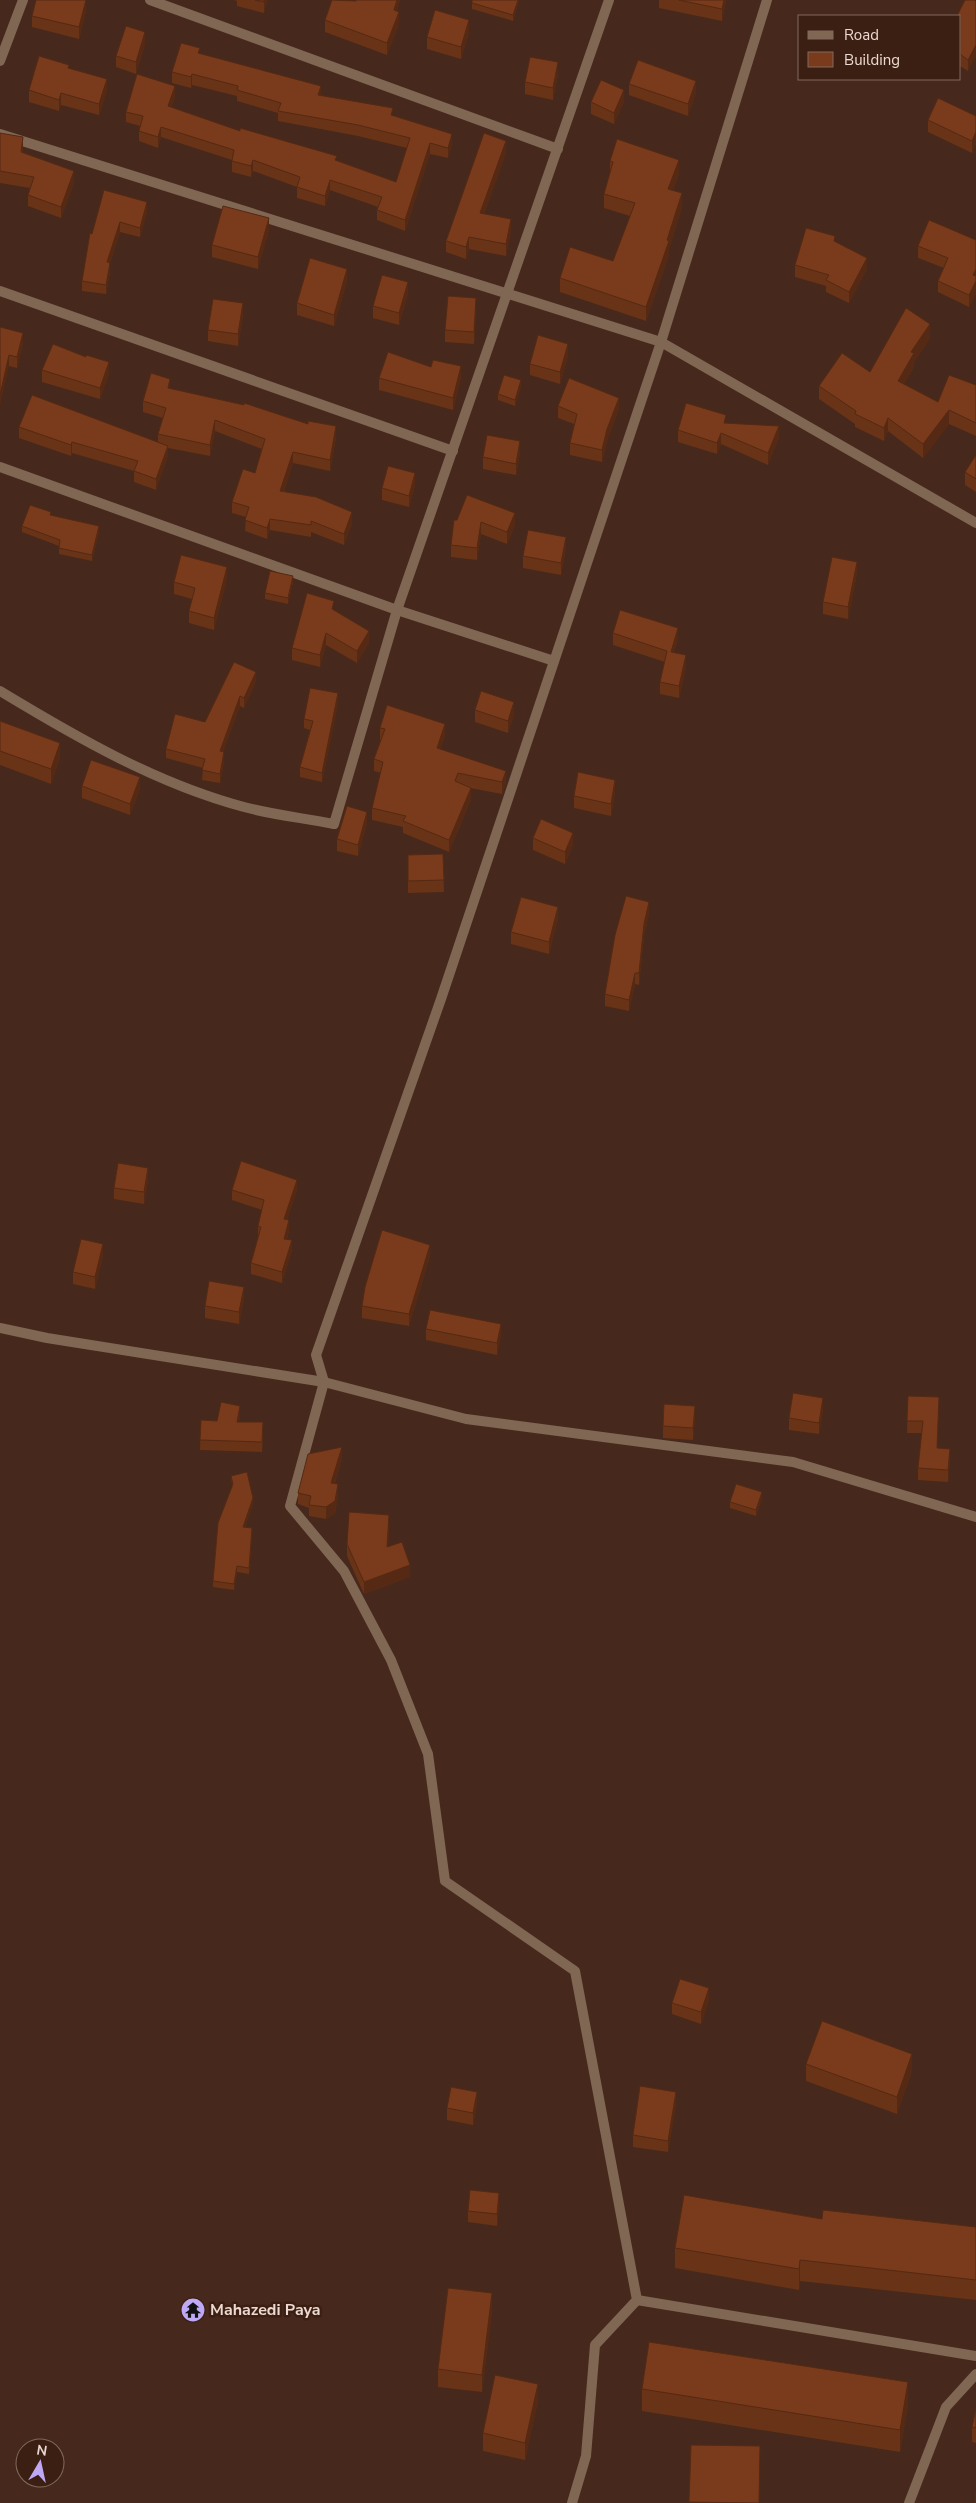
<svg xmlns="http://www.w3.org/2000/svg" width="976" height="2503" font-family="'Nunito Sans',sans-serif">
  <rect width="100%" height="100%" fill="#46291c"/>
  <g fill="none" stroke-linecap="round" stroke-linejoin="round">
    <g stroke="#806753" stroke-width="10">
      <polyline points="150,0 558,149"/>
      <polyline points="0,61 23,0"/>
      <polyline points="0,134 661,342 976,523"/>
      <polyline points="0,291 453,451"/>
      <polyline points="0,467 397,610 554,661"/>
      <path d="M0 691C76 737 157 784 244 807 273 815 304 818 334 824L397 610 609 0"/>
      <polyline points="0,1328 47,1338 324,1382 466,1419 793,1462 976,1517"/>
      <polyline points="572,2503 586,2456 595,2345 637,2300 575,1971 445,1881 428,1754 391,1660 344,1571 290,1506 324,1382 316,1355 441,999 661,342 767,0"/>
      <polyline points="909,2503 946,2407 976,2374"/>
    </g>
    <polyline stroke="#806753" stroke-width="10" points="637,2300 976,2356"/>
  </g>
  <g fill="#683317">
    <polygon points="234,0 267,0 264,13 237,6 237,1"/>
    <polygon points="356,0 400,0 397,11 399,24 387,55 325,32 325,20"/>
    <polygon points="519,0 513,21 472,9 472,3"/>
    <polygon points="659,0 726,0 722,21 659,8"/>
    <polygon points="975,0 968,71 960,66 960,16"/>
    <polygon points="86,11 79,39 32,27 32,16"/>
    <polygon points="469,32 461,59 427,49 427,37"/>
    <polygon points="145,44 136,74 116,67 116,56"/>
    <polygon points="200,54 321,95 393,116 452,144 448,158 430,154 405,231 377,220 377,210 378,207 330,190 325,206 297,198 297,187 253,171 251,177 232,172 232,160 161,137 158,148 139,141 139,131 140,126 126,122 126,112 175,97 171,108 240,131 337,161 396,182 407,148 358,136 278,121 278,113 237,101 237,96 192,85 191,88 172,83 172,72"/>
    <polygon points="558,74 553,100 525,94 525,82"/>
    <polygon points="629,84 696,93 688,116 629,95"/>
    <polygon points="29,90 107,91 99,115 61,105 59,111 29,102"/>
    <polygon points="591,102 624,102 614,124 591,114"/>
    <polygon points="976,116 976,144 972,153 928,132 928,120"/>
    <polygon points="0,133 23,149 23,153 74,183 61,218 28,206 28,195 30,188 0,183"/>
    <polygon points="506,153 484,214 511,231 506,256 469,249 466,259 446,252 446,241"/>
    <polygon points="610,161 679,174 673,190 682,207 669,249 669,255 646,321 560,292 560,278 613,261 630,216 604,208 604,194 610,174"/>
    <polygon points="147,212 140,237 120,232 110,263 110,272 106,294 82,291 82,281 92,234"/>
    <polygon points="269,230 258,269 212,257 212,245"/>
    <polygon points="976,240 976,293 969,307 938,292 938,281 944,268 918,258 918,246"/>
    <polygon points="835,242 867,269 849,303 826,292 826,286 795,277 795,265"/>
    <polygon points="347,281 334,326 297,315 297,303"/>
    <polygon points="408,294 399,325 373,318 373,306"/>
    <polygon points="476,310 474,344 445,342 445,330"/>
    <polygon points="243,315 238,346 208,341 208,330"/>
    <polygon points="0,327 23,344 17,368 9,366"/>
    <polygon points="930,338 914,362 914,367 904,384 938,402 976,385 976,436 949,424 923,458 888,431 884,441 855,427 855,424 819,399 819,386 870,372"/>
    <polygon points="568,356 560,384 530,375 530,364"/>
    <polygon points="42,370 109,374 100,399 42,382"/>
    <polygon points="379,378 461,378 453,410 379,390"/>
    <polygon points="521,386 515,406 498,400 498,394"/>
    <polygon points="170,389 336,437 330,471 293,463 284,491 352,524 344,545 311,532 311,537 270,530 267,539 245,531 246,517 232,513 232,502 255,473 262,449 215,431 210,456 168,448 168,456 156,490 134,482 134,471 72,453 71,456 19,438 19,427 158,442 158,434 163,418 143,412 143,401"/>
    <polygon points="558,406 619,409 607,441 602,462 570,455 570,443 574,424 558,418"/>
    <polygon points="726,423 779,438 768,465 721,444 717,454 678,442 678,430"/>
    <polygon points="520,453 516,475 483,469 483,457"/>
    <polygon points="976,455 976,492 965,485 965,472"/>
    <polygon points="415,485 409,507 382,500 382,488"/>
    <polygon points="467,495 515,525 507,544 481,534 477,560 451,557 451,545"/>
    <polygon points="51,515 99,532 92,561 59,554 59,546 22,532 22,526"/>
    <polygon points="566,548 561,575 523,568 523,556"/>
    <polygon points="857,573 848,619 823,614 823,602"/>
    <polygon points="227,579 214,630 189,623 189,611 192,599 174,594 174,582"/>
    <polygon points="293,582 288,604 265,599 265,593"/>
    <polygon points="334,611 369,643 357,663 326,645 320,667 292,660 292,648"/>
    <polygon points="613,633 678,640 674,652 686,667 679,698 660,694 660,682 665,662 613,645"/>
    <polygon points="256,682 244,708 240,706 223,752 224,762 220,783 202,780 203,768 166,758 166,749 205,722"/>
    <polygon points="338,703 322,782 300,777 300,767 310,730 304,728 304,719"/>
    <polygon points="475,710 514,714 508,733 475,722"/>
    <polygon points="0,721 60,758 51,784 0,765"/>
    <polygon points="380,728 445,736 440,749 506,783 502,794 470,788 471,800 449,852 403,833 403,827 372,820 372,808 381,773 374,771 374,759 381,740 380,740"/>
    <polygon points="82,786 140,789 130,815 82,798"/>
    <polygon points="615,792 611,816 574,808 574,796"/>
    <polygon points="367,823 358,856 337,851 337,839"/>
    <polygon points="533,838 573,845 565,864 533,850"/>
    <polygon points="443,854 444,892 408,893 408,855"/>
    <polygon points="649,914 644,936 639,985 635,984 629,1011 605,1006 605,994"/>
    <polygon points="558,919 549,954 511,944 511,932"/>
    <polygon points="148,1180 144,1204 114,1199 114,1188"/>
    <polygon points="232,1190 297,1190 287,1220 289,1231 287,1239 292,1250 282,1283 251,1274 251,1263 258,1237 258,1226 262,1210 232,1200"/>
    <polygon points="103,1256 95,1289 73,1284 73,1272"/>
    <polygon points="430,1256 409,1326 362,1318 362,1306"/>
    <polygon points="244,1299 239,1324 205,1318 205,1306"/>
    <polygon points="426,1329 501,1336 497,1355 426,1340"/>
    <polygon points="908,1396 938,1448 950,1461 948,1482 918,1480 918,1468 922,1433 907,1433"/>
    <polygon points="823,1410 819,1434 789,1430 789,1418"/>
    <polygon points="240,1417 239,1422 263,1433 262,1452 200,1450 201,1420 217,1421"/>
    <polygon points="695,1418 693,1440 663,1438 663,1426"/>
    <polygon points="342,1459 335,1483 338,1496 335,1513 326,1519 309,1516 309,1508 298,1504 298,1493"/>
    <polygon points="231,1476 253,1504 245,1527 252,1534 249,1574 237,1572 234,1590 213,1587 213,1581 232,1486"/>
    <polygon points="762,1498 756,1516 730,1508 730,1502"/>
    <polygon points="389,1527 388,1547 410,1577 364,1594 347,1556 347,1544"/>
    <polygon points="709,2000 701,2024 672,2014 672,2003"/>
    <polygon points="806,2064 912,2071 897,2114 806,2081"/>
    <polygon points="477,2104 473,2125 447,2120 447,2108"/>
    <polygon points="676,2104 668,2152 633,2147 633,2135"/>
    <polygon points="499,2205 497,2226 468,2222 468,2211"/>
    <polygon points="822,2219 976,2227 976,2300 800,2281 799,2290 675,2268 675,2248"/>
    <polygon points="492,2311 482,2392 438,2387 438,2369"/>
    <polygon points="642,2389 908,2405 900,2452 642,2411"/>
    <polygon points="538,2401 525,2460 483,2451 483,2433"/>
    <polygon points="976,2409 976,2443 972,2442 972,2427"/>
  </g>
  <g fill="#552913">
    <polygon points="86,0 86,11 79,39 79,27"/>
    <polygon points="264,0 267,0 264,13"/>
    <polygon points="397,0 400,0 394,22 394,10"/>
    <polygon points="518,0 519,0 513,21 513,15"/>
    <polygon points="724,0 726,0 722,21 722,9"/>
    <polygon points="399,12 399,24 387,55 387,43"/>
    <polygon points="469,20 469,32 461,59 461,47"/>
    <polygon points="145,32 145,44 136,74 136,62"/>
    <polygon points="976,45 976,57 968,71 968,60"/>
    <polygon points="558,62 558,74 553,100 553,88"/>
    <polygon points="192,74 192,85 191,88 191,77"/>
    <polygon points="107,79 107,91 99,115 99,104"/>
    <polygon points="696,81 696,93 688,116 688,104"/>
    <polygon points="175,86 175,97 168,117 168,106"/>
    <polygon points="321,86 321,97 318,95"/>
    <polygon points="624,90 624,102 614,124 614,113"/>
    <polygon points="61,93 61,105 59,111 59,100"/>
    <polygon points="161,127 161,137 158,148 158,137"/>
    <polygon points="976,132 976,144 972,153 972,141"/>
    <polygon points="452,134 452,144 448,158 448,148"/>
    <polygon points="23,137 23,149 21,164 21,152"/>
    <polygon points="506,141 506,153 480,225 480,213"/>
    <polygon points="430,143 430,154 405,231 405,220"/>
    <polygon points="253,160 253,171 251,177 251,166"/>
    <polygon points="679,160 679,174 668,203 668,189"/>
    <polygon points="74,171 74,183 61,218 61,207"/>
    <polygon points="330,180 330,190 325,206 325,196"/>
    <polygon points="682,193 682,207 669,249 669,255 646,321 646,307"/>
    <polygon points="147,202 147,212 140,237 140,228"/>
    <polygon points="269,218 269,230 258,269 258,257"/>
    <polygon points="511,219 511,231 506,256 506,244"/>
    <polygon points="120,222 120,232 107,272 107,262"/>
    <polygon points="469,237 469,249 466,259 466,247"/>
    <polygon points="867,258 867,269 849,303 849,292"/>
    <polygon points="110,263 110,272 106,294 106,285"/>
    <polygon points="347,269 347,281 334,326 334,315"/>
    <polygon points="976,269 976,293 969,307 969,295 973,275"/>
    <polygon points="408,282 408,294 399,325 399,313"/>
    <polygon points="476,298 476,310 474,344 474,332"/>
    <polygon points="243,303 243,315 238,346 238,334"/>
    <polygon points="930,324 930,338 914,362 914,367 898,395 898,381 911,352"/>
    <polygon points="23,333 23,344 17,368 17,357"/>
    <polygon points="568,344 568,356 560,384 560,372"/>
    <polygon points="9,355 9,366 0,406 0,395"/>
    <polygon points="109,362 109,374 100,399 100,388"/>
    <polygon points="461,366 461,378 453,410 453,398"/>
    <polygon points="170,379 170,390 168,388"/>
    <polygon points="521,380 521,386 515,406 515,400"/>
    <polygon points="619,398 619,409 607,441 602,462 602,450 607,429"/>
    <polygon points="949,410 949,424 923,458 923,444"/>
    <polygon points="888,418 888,431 884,441 884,428"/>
    <polygon points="215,420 215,431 210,456 210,445"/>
    <polygon points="336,426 336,437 330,471 330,460"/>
    <polygon points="779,426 779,438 768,465 768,453"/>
    <polygon points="721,433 721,444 717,454 717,443"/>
    <polygon points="520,441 520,453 516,475 516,464"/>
    <polygon points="72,442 72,453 71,456 71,445"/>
    <polygon points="168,446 168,456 156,490 156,479"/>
    <polygon points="293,452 293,463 280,502 280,491"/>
    <polygon points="415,473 415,485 409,507 409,496"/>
    <polygon points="352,512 352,524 344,545 344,534"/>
    <polygon points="515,513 515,525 507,544 507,532"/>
    <polygon points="270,519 270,530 267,539 267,528"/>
    <polygon points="481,522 481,534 477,560 477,548"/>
    <polygon points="99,526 99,532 92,561 92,555"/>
    <polygon points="566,537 566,548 561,575 561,563"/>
    <polygon points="857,562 857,573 848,619 848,607"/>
    <polygon points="227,567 227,579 214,630 214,618"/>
    <polygon points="293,576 293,582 288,604 288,598"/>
    <polygon points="678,628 678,640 671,663 671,652"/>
    <polygon points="369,631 369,643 357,663 357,651"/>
    <polygon points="326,633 326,645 320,667 320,655"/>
    <polygon points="686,655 686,667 679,698 679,686"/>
    <polygon points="256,672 256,682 244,708 244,698"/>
    <polygon points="338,693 338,703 322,782 322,773"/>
    <polygon points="240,696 240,706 220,761 220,751"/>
    <polygon points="514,702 514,714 508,733 508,721"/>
    <polygon points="445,724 445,736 437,760 437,748"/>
    <polygon points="60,743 60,758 51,784 51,769"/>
    <polygon points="224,752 224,762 220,783 220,774"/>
    <polygon points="506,771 506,783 502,794 502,782"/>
    <polygon points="140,777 140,789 130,815 130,804"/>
    <polygon points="615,780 615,792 611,816 611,804"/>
    <polygon points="471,788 471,800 449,852 449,840"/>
    <polygon points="367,812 367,823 358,856 358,845"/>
    <polygon points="573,833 573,845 565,864 565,852"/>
    <polygon points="649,902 649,914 644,936 639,985 639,973 644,924"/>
    <polygon points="558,907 558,919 549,954 549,942"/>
    <polygon points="635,973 635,984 629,1011 629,1000"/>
    <polygon points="148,1168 148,1180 144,1204 144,1192"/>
    <polygon points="297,1180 297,1190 284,1229 284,1219"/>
    <polygon points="289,1220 289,1231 284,1249 284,1239"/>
    <polygon points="292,1240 292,1250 282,1283 282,1272"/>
    <polygon points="103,1244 103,1256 95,1289 95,1277"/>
    <polygon points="430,1245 430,1256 409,1326 409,1314"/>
    <polygon points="244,1287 244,1299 239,1324 239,1312"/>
    <polygon points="501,1324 501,1336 497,1355 497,1343"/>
    <polygon points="823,1398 823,1410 819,1434 819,1423"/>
    <polygon points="240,1406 240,1417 237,1432 237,1422"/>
    <polygon points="695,1406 695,1418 693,1440 693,1428"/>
    <polygon points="342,1447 342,1459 331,1495 331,1483"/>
    <polygon points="950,1449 950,1461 948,1482 948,1470"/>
    <polygon points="338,1484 338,1496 335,1513 326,1519 326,1507"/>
    <polygon points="762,1492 762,1498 756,1516 756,1510"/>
    <polygon points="253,1498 253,1504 243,1533 243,1527"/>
    <polygon points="389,1515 389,1527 387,1559 387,1547"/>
    <polygon points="410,1565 410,1577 364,1594 364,1582"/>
    <polygon points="237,1566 237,1572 234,1590 234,1584"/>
    <polygon points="709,1988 709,2000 701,2024 701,2012"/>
    <polygon points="912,2054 912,2071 897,2114 897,2097"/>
    <polygon points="477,2092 477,2104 473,2125 473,2113"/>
    <polygon points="676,2092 676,2104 668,2152 668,2141"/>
    <polygon points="499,2193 499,2205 497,2226 497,2214"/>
    <polygon points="800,2260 800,2281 799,2290 799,2269"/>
    <polygon points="492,2293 492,2311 482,2392 482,2375"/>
    <polygon points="908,2382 908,2405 900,2452 900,2430"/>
    <polygon points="538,2384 538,2401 525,2460 525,2443"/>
  </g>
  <g fill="#793b1b" stroke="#552913">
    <polygon points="36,0 86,0 79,27 32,16"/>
    <polygon points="255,0 264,0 264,2"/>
    <polygon points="332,0 356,1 356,0 397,0 394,10 399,12 387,43 325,20"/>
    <polygon points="472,0 518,0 513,15 472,3"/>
    <polygon points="679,0 724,0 722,9"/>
    <polygon points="965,0 975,0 976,1 976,45 968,60 960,54 960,16 957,16"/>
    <polygon points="435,10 469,20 461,47 427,37"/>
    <polygon points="126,26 145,32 136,62 116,56"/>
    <polygon points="181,43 200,48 198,53 321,86 318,95 393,108 391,115 452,134 448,148 430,143 405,220 377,210 382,197 330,180 325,196 297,187 300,177 253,160 251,166 232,161 234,150 161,127 158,137 139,131 143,116 126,112 137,74 175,86 168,106 240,131 240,128 337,156 335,160 396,182 410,138 358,125 278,111 281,103 237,90 238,86 192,74 191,77 172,72"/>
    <polygon points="39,56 69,65 68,68 107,79 99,104 61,93 59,100 29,90"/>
    <polygon points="530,57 558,62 553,88 525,82"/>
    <polygon points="638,60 696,81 688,104 629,84"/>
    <polygon points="601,80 624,90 614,113 591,102"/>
    <polygon points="938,98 976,116 976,132 972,141 928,120"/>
    <polygon points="0,133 23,137 21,152 74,171 61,207 28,195 34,177 0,171"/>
    <polygon points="484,133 506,141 480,213 511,219 506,244 469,237 466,247 446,241"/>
    <polygon points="617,139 679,160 668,189 682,193 667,240 669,241 646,307 560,278 570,247 613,261 635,203 604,194 613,162 610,161"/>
    <polygon points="104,190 147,202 140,228 120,222 107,262 110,263 106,285 82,281 90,233 92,234"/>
    <polygon points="223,206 269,218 258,257 212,245"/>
    <polygon points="929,220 976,240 976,269 973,275 976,276 976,281 969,295 938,281 948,258 918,246"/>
    <polygon points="806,228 835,236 834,241 867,258 849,292 826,280 829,275 795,265"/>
    <polygon points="310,258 347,269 334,315 297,303"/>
    <polygon points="382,275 408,282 399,313 373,306"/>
    <polygon points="448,296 476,298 474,332 445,330"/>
    <polygon points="213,299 243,303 238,334 208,330"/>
    <polygon points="906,308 930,324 911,352 914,353 898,381 938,402 949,375 976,385 976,423 949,410 923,444 888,418 884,428 855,414 856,411 819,386 842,353 870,372"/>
    <polygon points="0,327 23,333 17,357 9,355 0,395"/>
    <polygon points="538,335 568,344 560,372 530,364"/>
    <polygon points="53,344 86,357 86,355 109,362 100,388 42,370"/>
    <polygon points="388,352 431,367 433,360 461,366 453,398 379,378"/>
    <polygon points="151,373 170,379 168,388 244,405 244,403 308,424 308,421 336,426 330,460 293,452 280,491 316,497 352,512 344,534 311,521 311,525 270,519 267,528 245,520 249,507 232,502 243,469 255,473 265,439 215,420 210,445 158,434 166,408 143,401"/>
    <polygon points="504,375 521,380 515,400 498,394"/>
    <polygon points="569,378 619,398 607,429 602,450 570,443 577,414 558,406"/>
    <polygon points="32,395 168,446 156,479 134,471 138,461 72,442 71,445 19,427"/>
    <polygon points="686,403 726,415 724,423 779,426 768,453 721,433 717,443 678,430"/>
    <polygon points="487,435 520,441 516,464 483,457"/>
    <polygon points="976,455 976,479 965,472"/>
    <polygon points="388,466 415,473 409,496 382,488"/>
    <polygon points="467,495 515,513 507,532 481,522 477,548 451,545 454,520 457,520"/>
    <polygon points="30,505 51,512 50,515 99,526 92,555 59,548 60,540 22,526"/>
    <polygon points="528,530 566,537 561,563 523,556"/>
    <polygon points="181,555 227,567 214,618 189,611 195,588 174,582"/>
    <polygon points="832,557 857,562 848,607 823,602"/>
    <polygon points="270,571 293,576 288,598 265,593"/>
    <polygon points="307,593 334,601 332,609 369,631 357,651 326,633 320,655 292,648"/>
    <polygon points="620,610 678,628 671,652 686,655 679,686 660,682 667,651 613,633"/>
    <polygon points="234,662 256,672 244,698 240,696 220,751 224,752 220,774 202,770 205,759 166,749 175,714 205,722"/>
    <polygon points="310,688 338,693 322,773 300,767 313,721 304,719"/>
    <polygon points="481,691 514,702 508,721 475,710"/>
    <polygon points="387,705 445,724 437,748 506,771 502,782 458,773 455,781 471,788 449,840 403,821 406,816 372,808 383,762 374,759 385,729 380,728"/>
    <polygon points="0,721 60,743 51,769 0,751"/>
    <polygon points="91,760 140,777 130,804 82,786"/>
    <polygon points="578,772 615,780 611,804 574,796"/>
    <polygon points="347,806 367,812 358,845 337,839"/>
    <polygon points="541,819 573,833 565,852 533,838"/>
    <polygon points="443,854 444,880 408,881 408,855"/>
    <polygon points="626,896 649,902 644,924 639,973 635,973 629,1000 605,994 615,935"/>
    <polygon points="521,897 558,907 549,942 511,932"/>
    <polygon points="241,1161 297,1180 284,1219 289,1220 284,1239 292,1240 282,1272 251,1263 261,1227 258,1226 264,1200 232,1190"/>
    <polygon points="118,1163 148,1168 144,1192 114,1188"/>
    <polygon points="382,1230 430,1245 409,1314 362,1306 365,1287"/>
    <polygon points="81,1239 103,1244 95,1277 73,1272"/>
    <polygon points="209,1281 244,1287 239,1312 205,1306"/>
    <polygon points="430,1310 501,1324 497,1343 426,1329"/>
    <polygon points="793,1393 823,1398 819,1423 789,1418"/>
    <polygon points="908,1396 939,1397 937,1448 950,1449 948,1470 918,1468 923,1421 907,1421"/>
    <polygon points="221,1402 240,1406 237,1422 263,1422 262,1442 200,1440 201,1420 217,1421"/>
    <polygon points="664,1404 695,1406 693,1428 663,1426"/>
    <polygon points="342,1447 331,1483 338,1484 335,1501 326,1507 309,1505 311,1496 298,1493 308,1454"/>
    <polygon points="247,1472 253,1498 243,1527 252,1528 249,1568 237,1566 234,1584 213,1581 218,1523 233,1484 231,1476"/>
    <polygon points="736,1484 762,1492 756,1510 730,1502"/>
    <polygon points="349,1512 389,1515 387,1547 402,1542 410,1565 364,1582 347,1544"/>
    <polygon points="680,1979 709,1988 701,2012 672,2003"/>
    <polygon points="822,2021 912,2054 897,2097 806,2064"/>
    <polygon points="640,2086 676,2092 668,2141 633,2135"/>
    <polygon points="451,2087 477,2092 473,2113 447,2108"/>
    <polygon points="470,2190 499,2193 497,2214 468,2211"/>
    <polygon points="684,2195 822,2219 823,2210 976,2227 976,2280 800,2260 799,2269 675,2248"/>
    <polygon points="448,2288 492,2293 482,2375 438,2369"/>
    <polygon points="649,2342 908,2382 900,2430 642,2389"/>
    <polygon points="495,2375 538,2384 525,2443 483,2433"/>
    <polygon points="976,2409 976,2428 972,2427"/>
    <polygon points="691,2445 760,2446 759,2503 689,2502"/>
    <polygon points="976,2491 976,2503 975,2503"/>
  </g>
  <defs>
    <symbol id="temple-disc" viewBox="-11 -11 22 22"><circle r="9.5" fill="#bfa9f4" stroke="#3b1f12"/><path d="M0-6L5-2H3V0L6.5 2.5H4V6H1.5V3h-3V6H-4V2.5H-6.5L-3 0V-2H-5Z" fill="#111"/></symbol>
  </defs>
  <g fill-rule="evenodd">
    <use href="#temple-disc" x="179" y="2296" width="28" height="28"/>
  </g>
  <g text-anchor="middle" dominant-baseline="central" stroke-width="5" stroke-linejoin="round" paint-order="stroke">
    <g font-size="16" font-weight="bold" fill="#ecd9d1" stroke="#3b1f12" text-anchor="start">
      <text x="210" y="2310">Mahazedi Paya</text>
    </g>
  </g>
  <rect x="798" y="15" width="162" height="65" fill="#3b1f12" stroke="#82695e"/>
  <rect x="808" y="31" width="25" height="8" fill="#806753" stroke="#82695e"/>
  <text x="844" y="40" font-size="15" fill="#ecd9d1">Road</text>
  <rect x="808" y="52" width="25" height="15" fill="#793b1b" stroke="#82695e"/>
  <text x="844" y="65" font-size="15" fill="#ecd9d1">Building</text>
  <g transform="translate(40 2463) rotate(9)"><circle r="24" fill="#3b1f12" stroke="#82695e"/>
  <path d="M0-4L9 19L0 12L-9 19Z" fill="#bfa9f4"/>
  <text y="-8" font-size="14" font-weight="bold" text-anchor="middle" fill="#ecd9d1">N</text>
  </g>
</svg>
